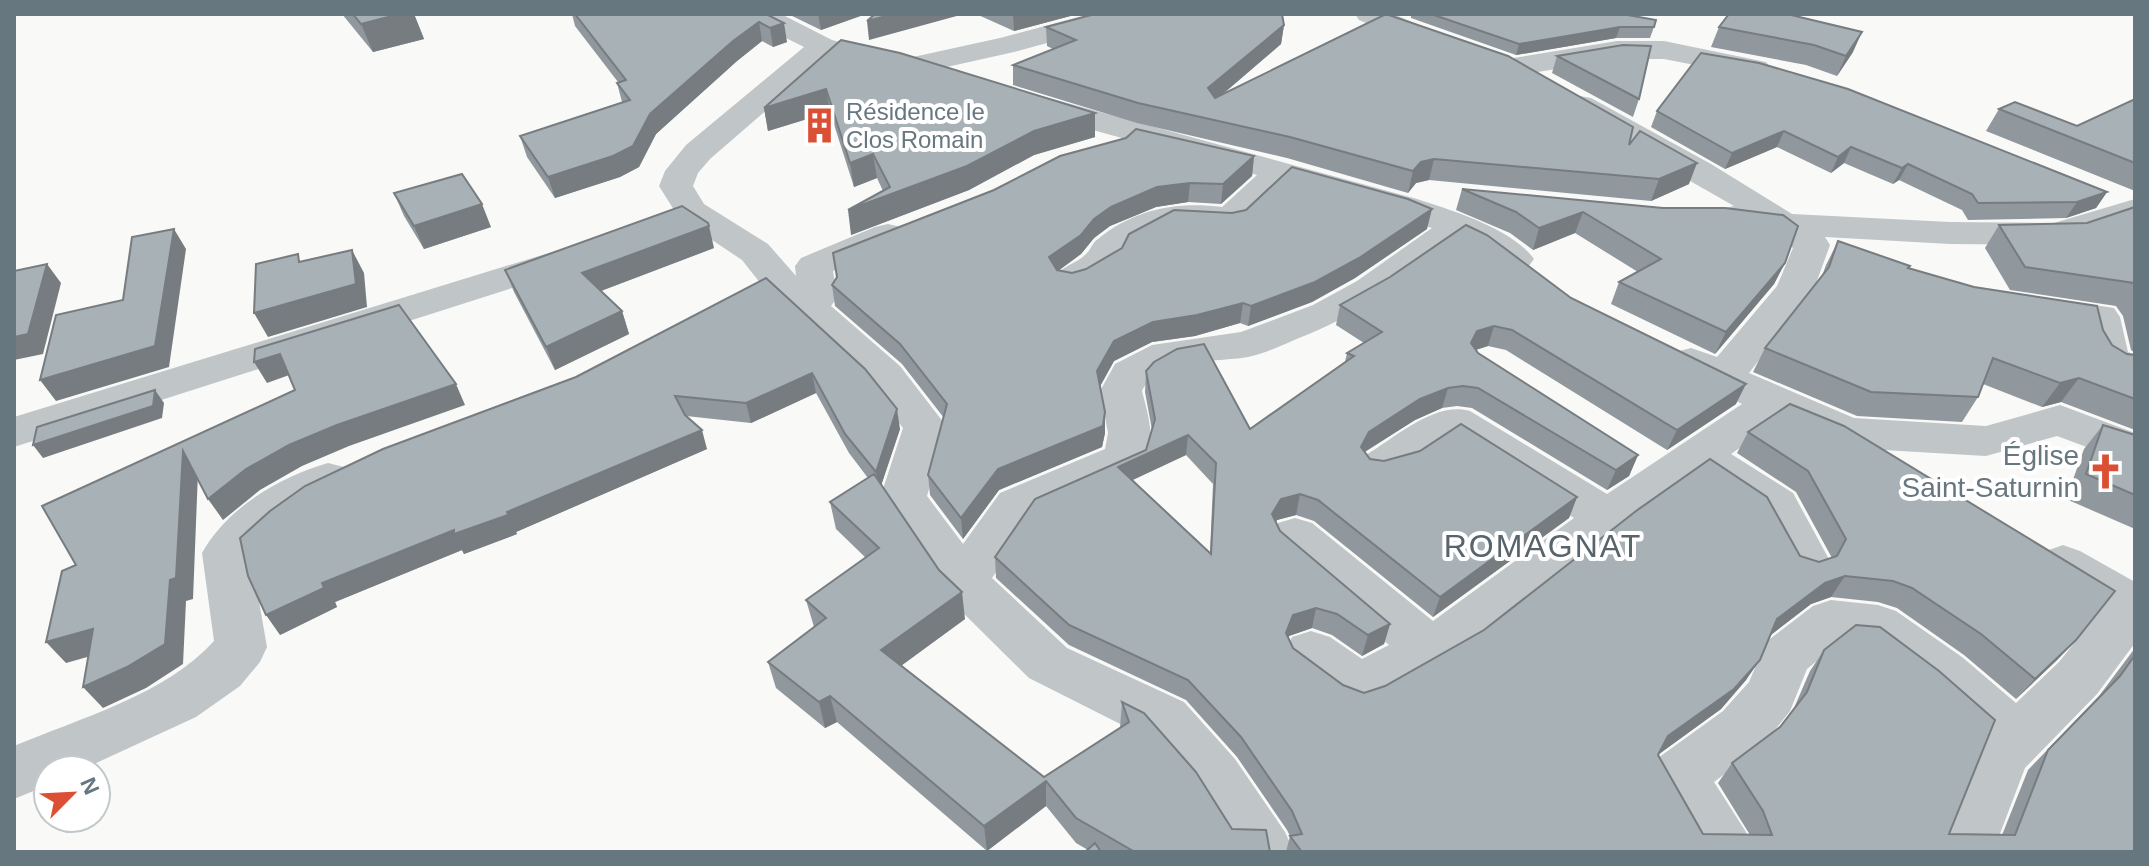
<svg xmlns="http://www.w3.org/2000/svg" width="2149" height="866" font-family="Helvetica,sans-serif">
  <rect width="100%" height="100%" fill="#f9f9f7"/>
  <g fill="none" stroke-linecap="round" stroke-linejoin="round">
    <g fill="#c0c5c8" fill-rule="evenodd">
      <path d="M746 14H781L832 40 904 59 1000 38 1090 14H1135L1131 20 1014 52 911 75 898 69 892 71 829 56 710 159 698 173 693 186 704 204 768 244 796 276 795 266 801 258 875 227 888 224 901 227 906 235 901 243 833 271 837 298 831 306 900 366 947 427 927 496 963 544 1000 493 1105 449 1108 433 1100 391 1115 364 1152 345 1241 332 1313 305 1357 281 1432 228 1287 184 1243 227 1230 230 1172 227 1126 252 1120 265 1084 287 1071 290 1058 287 1052 279C1061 266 1077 264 1087 253 1091 249 1092 243 1098 239 1134 209 1177 201 1222 207L1257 175 1027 112 1022 105 1027 98 1038 96 1049 98 1417 199C1451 210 1513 229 1534 259L1528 267C1502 273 1483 254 1461 241 1409 280 1360 314 1299 338 1283 345 1266 353 1248 357 1215 363 1160 356 1142 391 1149 418 1157 443 1142 469L1034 517 992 578 1067 648 1184 702 1235 759 1285 832 1294 852H1230L1195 795 1144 736 1029 678 945 595 880 498 903 428 870 386 761 284 742 260 679 218 659 186 665 171 686 145 804 47 750 20Z"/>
      <polygon points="1355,14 1393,14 1443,35 1447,41 1443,47 1433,50 1423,47 1359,20"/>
      <polygon points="1617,41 1664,41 1766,62 1771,68 1766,74 1756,77 1664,59 1617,59 1514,76 1504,73 1499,67 1504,61 1514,58"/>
      <path d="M1580 96 1591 98 1711 164 1792 214 1950 222 2054 223 2135 199V222L2084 240 2054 245 1950 244 1825 237 1830 245 1814 289 1749 373 1854 418 1986 426 2060 405 2135 433V465L2057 436 1986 456 1849 448 1778 421 1731 454 1793 493 1830 561 1822 574 1805 580 1788 574 1758 516 1701 475 1625 529 1475 648 1378 703 1359 710 1340 703 1292 667 1285 652 1292 637 1311 631 1330 637 1362 659 1389 645 1278 549 1271 536 1278 523 1295 518 1312 523 1433 621 1574 518 1455 441C1428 458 1399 487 1366 477L1359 466 1366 455C1396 437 1435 401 1470 411L1607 494 1742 404 1676 370 1670 361 1676 352 1691 348 1717 357 1777 286 1793 248 1773 233 1721 225 1716 217 1721 209 1734 206 1569 112 1564 105 1569 98Z"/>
      <polygon points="565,248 578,251 584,259 578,267 14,447 14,417"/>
      <path d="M2041 297 2114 308 2120 317 2128 352 2135 355V382C2091 371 2091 371 2082 327L2027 317 2021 309 2027 301Z"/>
      <path d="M328 463 344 467 351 479 344 491 289 521 251 556 267 647 260 662 240 686 196 717 81 770H48V785L14 799V746C78 719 167 694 214 641L202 553C227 508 279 477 328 463Z"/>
      <polygon points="2063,545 2080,551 2135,582 2135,643 2097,694 2025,768 1993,852 1933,852 1980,739 1924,689 1866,645 1840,642 1807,669 1790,711 1763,745 1714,782 1746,832 1755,852 1692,852 1649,776 1658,758 1723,711 1749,682 1766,642 1813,606 1831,600 1878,605 1896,611 1962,657 2016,703 2059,662 2100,611 2046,577 2038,564 2046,551"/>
    </g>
  </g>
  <g fill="#90989d" fill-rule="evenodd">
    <polygon points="342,14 414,14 424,39 373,52"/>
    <polygon points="572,14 766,14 787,42 773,47 762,41 737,61 656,134 639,167 620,177 555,198 527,157 520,136 622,102 617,83 618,82 575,26"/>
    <polygon points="788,14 866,14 821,30"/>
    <polygon points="976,14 1078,14 1014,31"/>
    <polygon points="1411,14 1622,14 1654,27 1650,38 1616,38 1516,55 1411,18"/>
    <polygon points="1284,25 1281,44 1222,95 1629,145 1689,184 1651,201 1429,180 1416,183 1408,193 1287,158 1137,123 1013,85 1013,65 1053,49 1047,46 1046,27"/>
    <polygon points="1719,27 1853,52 1837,76 1806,65 1711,47"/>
    <polygon points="841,40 1095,137 1034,155 969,190 851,235 883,191 877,178 854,187 830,112 768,131 764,108"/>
    <polygon points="1701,53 2107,192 2096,208 2066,218 1968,220 1962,210 1899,180 1893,184 1844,163 1831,173 1777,147 1725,169 1651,127 1657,111"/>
    <polygon points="1557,56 1639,99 1633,117 1552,73"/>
    <polygon points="2135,99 2135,191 1986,131 1999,109 2077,126"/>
    <polygon points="1254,156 1252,176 1221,204 1188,202 1156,207 1110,226 1094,238 1081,254 1059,270 1072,273 1427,229 1355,278 1312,302 1248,326 1240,323 1195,336 1152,342 1114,361 1100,386 1105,412 1105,433 1102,447 999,490 963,539 930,495 928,475 944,418 902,364 835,306 832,285"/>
    <polygon points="1462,189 1663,208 1785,263 1774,284 1715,354 1611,304 1619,282 1638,272 1575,233 1533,250 1510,233 1456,210"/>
    <polygon points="394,193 491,227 424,249 404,216"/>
    <polygon points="2135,207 2135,353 2131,350 2123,316 2116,306 2010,290 1985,248 1999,225 2087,223"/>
    <polygon points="1838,241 1908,268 2103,330 2112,345 2127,354 2135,355 2135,430 2061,402 2042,407 1983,384 1978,397 1962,422 1857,416 1753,372 1765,348 1822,276 1826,265"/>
    <polygon points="714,248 601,291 622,311 629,334 555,370 514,292 505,270"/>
    <polygon points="766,278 900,429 881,485 965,619 900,666 1044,777 1120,728 1122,702 1232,829 1270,852 1085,852 1088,850 1076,843 1046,806 987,851 837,722 825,728 776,688 768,662 814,627 806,600 866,558 836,529 830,502 868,478 849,453 816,393 751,423 686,416 707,449 516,532 517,534 464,554 462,550 335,602 337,607 280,635 576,377"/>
    <path d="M1571 298 1736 404 1667 450 1506 350 1488 346 1476 350 1478 353 1638 455 1629 476 1607 490 1472 408 1457 406 1442 408 1415 420 1365 452 1370 459 1577 497 1569 518 1433 617 1314 521 1296 515 1277 520 1276 522 1280 531 1390 624 1384 644 1362 656 1332 635 1312 628 1289 636V638L1293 648 1343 685 1364 693 1800 556 1819 562 1832 558 1796 492 1737 453 1748 432 2076 640 2057 660 2016 699 1964 655 1897 608 1878 602 1831 597 1811 604 1771 635 1746 680 1721 709 1658 755 1703 834 1750 835 1718 783 1732 763 1780 727 1794 708 1810 671 1824 650 1949 834 2002 835 2028 770 2099 696 2135 648V852H1286L1290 836 1287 830 1237 757 1186 700 1069 645 996 578 995 557 1146 450 1152 430 1145 392 1146 371 1250 429 1345 362 1347 353 1364 343 1336 325 1340 305ZM1186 455 1213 484 1210 553 1133 480Z"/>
    <polygon points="2103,425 2135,435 2135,529 2066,499 2084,449"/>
  </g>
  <g fill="#767c7f">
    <polygon points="400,14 414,14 424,39 373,52 361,24"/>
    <polygon points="818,14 866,14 821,30"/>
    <polygon points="894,14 964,14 869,40 867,21"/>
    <polygon points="1013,14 1078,14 1014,31"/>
    <polygon points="759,22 762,41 737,61 656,134 639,167 620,177 555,198 548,177 650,114 733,41"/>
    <polygon points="784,23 787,42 773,47 770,28"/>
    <polygon points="1284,25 1281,44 1206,108 1208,88"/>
    <polygon points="1620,27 1616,38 1516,55 1519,44"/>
    <polygon points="1862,32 1853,52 1837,76 1846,56"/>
    <polygon points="826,89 830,112 768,131 764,108"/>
    <polygon points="1095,113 1095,137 1034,155 969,190 851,235 848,210 1034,131"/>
    <polygon points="1784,131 1777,147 1725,169 1732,153"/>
    <polygon points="1851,147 1844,163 1831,173 1838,157"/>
    <polygon points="873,154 877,178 854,187 850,163"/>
    <polygon points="1254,156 1252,176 1221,204 1223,184"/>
    <polygon points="1434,159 1429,180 1416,183 1408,193 1413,171 1421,162"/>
    <polygon points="1697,163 1689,184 1651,201 1659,179"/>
    <polygon points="1908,164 1899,180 1893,184 1902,168"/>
    <polygon points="1190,183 1188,202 1156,207 1110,226 1094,238 1081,254 1050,277 1049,257 1094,219 1111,207 1157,187"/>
    <polygon points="2107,192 2096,208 2066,218 2077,202"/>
    <polygon points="482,204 491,227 424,249 414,226"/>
    <polygon points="1432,209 1427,229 1355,278 1312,302 1248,326 1251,306"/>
    <polygon points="1583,212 1575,233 1533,250 1539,228"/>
    <polygon points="709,226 714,248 590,295 582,273"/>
    <polygon points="174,229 186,249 169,367 56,401 40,380 155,346"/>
    <polygon points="352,250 364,273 367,307 268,337 254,313"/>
    <polygon points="1785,263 1774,284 1715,354 1726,332"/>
    <polygon points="47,264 61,283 43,354 14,360 14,337"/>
    <polygon points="1243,303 1240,323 1195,336 1152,342 1114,361 1097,392 1097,371 1114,341 1153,322"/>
    <polygon points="622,311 629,334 555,370 546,347"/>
    <polygon points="1494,326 1488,346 1472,351 1471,343 1477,331"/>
    <polygon points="280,354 292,374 267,383 254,362"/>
    <polygon points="812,373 816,393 751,423 746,403"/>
    <polygon points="2079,378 2061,402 2042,407 2060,383"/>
    <polygon points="456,384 465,405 349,446 302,466 260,490 223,520 208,499 246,469 289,445 337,425"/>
    <polygon points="1746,384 1736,404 1667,450 1677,430"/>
    <polygon points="1448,388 1442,408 1415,420 1364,452 1361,447 1369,432 1420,399"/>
    <polygon points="155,390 164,403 162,418 43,458 33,445"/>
    <polygon points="897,409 900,429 879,492 876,472"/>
    <polygon points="1105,412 1105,433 1102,447 999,490 963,539 961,518 998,469"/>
    <polygon points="702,430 707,449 516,532 517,534 464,554 462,550 335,602 337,607 280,635 266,615 322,583 454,530 507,512"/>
    <polygon points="1188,435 1186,455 1117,487 1118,467"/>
    <polygon points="183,451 198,472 193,599 186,601 183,664 146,688 103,708 83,687 170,580"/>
    <polygon points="1638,455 1629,476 1607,490 1616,470"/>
    <polygon points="1300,494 1296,515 1277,520 1268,535 1272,514 1281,499"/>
    <polygon points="1577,497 1569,518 1433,617 1440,597"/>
    <polygon points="1845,576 1831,597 1811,604 1764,640 1777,619 1825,583"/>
    <polygon points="962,592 965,619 886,677 881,650"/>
    <polygon points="1316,608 1312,628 1289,636 1282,653 1286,633 1293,615"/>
    <polygon points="1390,624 1384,644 1362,656 1368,635"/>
    <polygon points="93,629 112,650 66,663 46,642"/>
    <polygon points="2076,640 2057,660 2016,699 2035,679"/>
    <polygon points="1760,660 1746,680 1721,709 1656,756 1668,736"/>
    <polygon points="830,696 837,722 825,728 819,702"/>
    <polygon points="1046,781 1046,806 987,851 984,826"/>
  </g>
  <g fill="#a8b1b6" stroke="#767c7f" stroke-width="2" fill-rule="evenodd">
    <polygon points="353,14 400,14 361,24"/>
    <polygon points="575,14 766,14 784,23 770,28 759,22 733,41 650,114 633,146 613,156 548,177 520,136 630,100 617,83 626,80"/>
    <polygon points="875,14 894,14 867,21"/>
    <polygon points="1095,14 1282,14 1284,25 1208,88 1215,98 1386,14 1508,56 1633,127 1629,145 1640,131 1697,163 1659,179 1434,159 1421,162 1413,171 1290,137 1138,103 1013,65 1076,40 1046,27"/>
    <polygon points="1431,14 1622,14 1656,20 1654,27 1620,27 1519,44"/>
    <polygon points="1729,14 1787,14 1862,32 1846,56 1814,45 1719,27"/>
    <polygon points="841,40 900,53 1095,113 1034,131 967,166 848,210 890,187 873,154 850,163 826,89 764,108"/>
    <polygon points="1623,45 1651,46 1639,99 1557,56"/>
    <polygon points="1701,53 1759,63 1848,89 2107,192 2077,202 1978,203 1972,194 1908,164 1902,168 1851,147 1838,157 1784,131 1732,153 1657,111"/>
    <polygon points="2135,99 2135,163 1999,109 2015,102 2077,126"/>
    <polygon points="1136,129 1254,156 1223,184 1190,183 1157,187 1111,207 1094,219 1081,235 1049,257 1057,270 1072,273 1086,269 1122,248 1129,234 1174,210 1232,213 1246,210 1292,167 1408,199 1432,209 1359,258 1315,282 1251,306 1243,303 1197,315 1153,322 1114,341 1097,371 1105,412 1103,426 998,469 961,518 928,475 947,404 900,344 832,285 837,277 833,253 994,190 1060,156 1126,138"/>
    <polygon points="462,174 482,204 414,226 394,193"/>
    <polygon points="1462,189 1663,208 1725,208 1783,215 1798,226 1785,263 1726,332 1619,282 1661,259 1583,212 1539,228 1516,212"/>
    <polygon points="682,206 708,223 709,226 582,273 622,311 546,347 505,270"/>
    <polygon points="2135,207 2135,284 2134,283 2025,267 1999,225 2087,223"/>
    <path d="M1466 225 1487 235 1571 298 1746 384 1677 430 1512 330 1494 326 1477 331 1471 343 1478 353 1638 455 1616 470 1478 388 1463 386 1448 388 1420 399 1369 432 1361 447 1370 459 1384 461 1420 451 1461 424 1577 497 1440 597 1318 500 1300 494 1281 499 1272 514 1280 531 1390 624 1368 635 1337 614 1316 608 1293 615 1286 633 1293 648 1343 685 1364 693 1385 686 1484 630 1636 511 1710 459 1767 497 1800 556 1819 562 1837 556 1846 539 1808 471 1748 432 1790 404 1844 426 2115 591 2076 640 2035 679 1981 634 1912 588 1893 581 1845 576 1825 583 1777 619 1760 660 1734 689 1668 736 1658 755 1703 834 1772 835 1763 811 1732 763 1780 727 1807 692 1824 650 1856 625 1880 627 1939 671 1995 720 1949 834 2015 835 2048 750 2120 676 2135 655V852H1302L1290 836 1302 834 1292 811 1241 737 1188 680 1069 625 995 557 1035 499 1146 450 1155 419 1146 371 1154 362 1177 349 1204 344 1250 429 1354 356 1347 353 1382 332 1340 305 1390 277ZM1188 435 1216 463 1211 554 1118 467Z"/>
    <polygon points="174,229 155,346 40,380 56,315 123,300 132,237"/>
    <polygon points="1838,241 1910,266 1908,268 1974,287 2097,306 2103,330 2112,345 2127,354 2135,355 2135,399 2079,378 2060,383 1993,358 1978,397 1871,392 1765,348 1829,267"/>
    <polygon points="352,250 356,284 254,313 256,264 298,254 299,262"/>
    <polygon points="47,264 28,334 14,337 14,271"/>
    <polygon points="766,278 865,369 897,409 876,472 845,434 812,373 746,403 675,396 685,415 702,430 507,512 508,515 454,534 454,530 322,583 324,588 266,615 248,576 240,538 270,511 305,486 383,449 576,377"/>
    <polygon points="399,305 456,384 337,425 289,445 246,469 208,499 183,451 176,578 170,580 165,644 127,667 83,687 93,629 46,642 62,571 76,565 42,506 295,390 280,354 254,362 255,349"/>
    <polygon points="155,390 153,406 33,445 37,427"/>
    <polygon points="2103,425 2135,435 2135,495 2086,474"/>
    <polygon points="874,474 939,570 962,592 881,650 1044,777 1129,722 1122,702 1144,713 1196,772 1232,829 1266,830 1270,852 1135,852 1076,818 1046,781 984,826 830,696 819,702 768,662 826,618 806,600 879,548 830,502"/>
    <polygon points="1095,843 1101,852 1085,852"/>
  </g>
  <defs>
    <symbol id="building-bare" viewBox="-9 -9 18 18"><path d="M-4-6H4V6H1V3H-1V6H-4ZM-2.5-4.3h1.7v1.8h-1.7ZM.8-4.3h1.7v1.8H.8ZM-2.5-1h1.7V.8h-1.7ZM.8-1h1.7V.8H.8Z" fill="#db5035" stroke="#fff" stroke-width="2.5" paint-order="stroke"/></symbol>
    <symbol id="church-bare" viewBox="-9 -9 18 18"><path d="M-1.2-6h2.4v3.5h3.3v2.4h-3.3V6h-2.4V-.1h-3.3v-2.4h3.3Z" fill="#db5035" stroke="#fff" stroke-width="2.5" paint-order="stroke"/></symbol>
  </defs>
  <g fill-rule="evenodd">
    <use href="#building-bare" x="794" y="100" width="51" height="51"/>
    <use href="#church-bare" x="2080" y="446" width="51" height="51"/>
  </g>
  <g text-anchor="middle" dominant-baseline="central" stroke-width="8" stroke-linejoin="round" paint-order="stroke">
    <g font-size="24" fill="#667780" stroke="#fff" text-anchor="start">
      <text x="846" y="111">Résidence le<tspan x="846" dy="28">Clos Romain</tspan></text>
    </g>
    <g font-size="28" fill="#667780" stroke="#fff" text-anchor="end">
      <text x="2079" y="455">Église<tspan x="2079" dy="32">Saint-Saturnin</tspan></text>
    </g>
    <g font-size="32" letter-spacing="2" fill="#57646c" stroke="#fff">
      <text x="1543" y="546">ROMAGNAT</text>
    </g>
  </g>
  <rect width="2149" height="866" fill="none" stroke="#667780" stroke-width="32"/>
  <g transform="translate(72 794) rotate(66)"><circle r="38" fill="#ffffff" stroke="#c2c9cc" stroke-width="2"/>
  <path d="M0-6L14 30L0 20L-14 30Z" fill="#db5035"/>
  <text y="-12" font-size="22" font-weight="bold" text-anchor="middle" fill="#667780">N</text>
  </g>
</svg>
